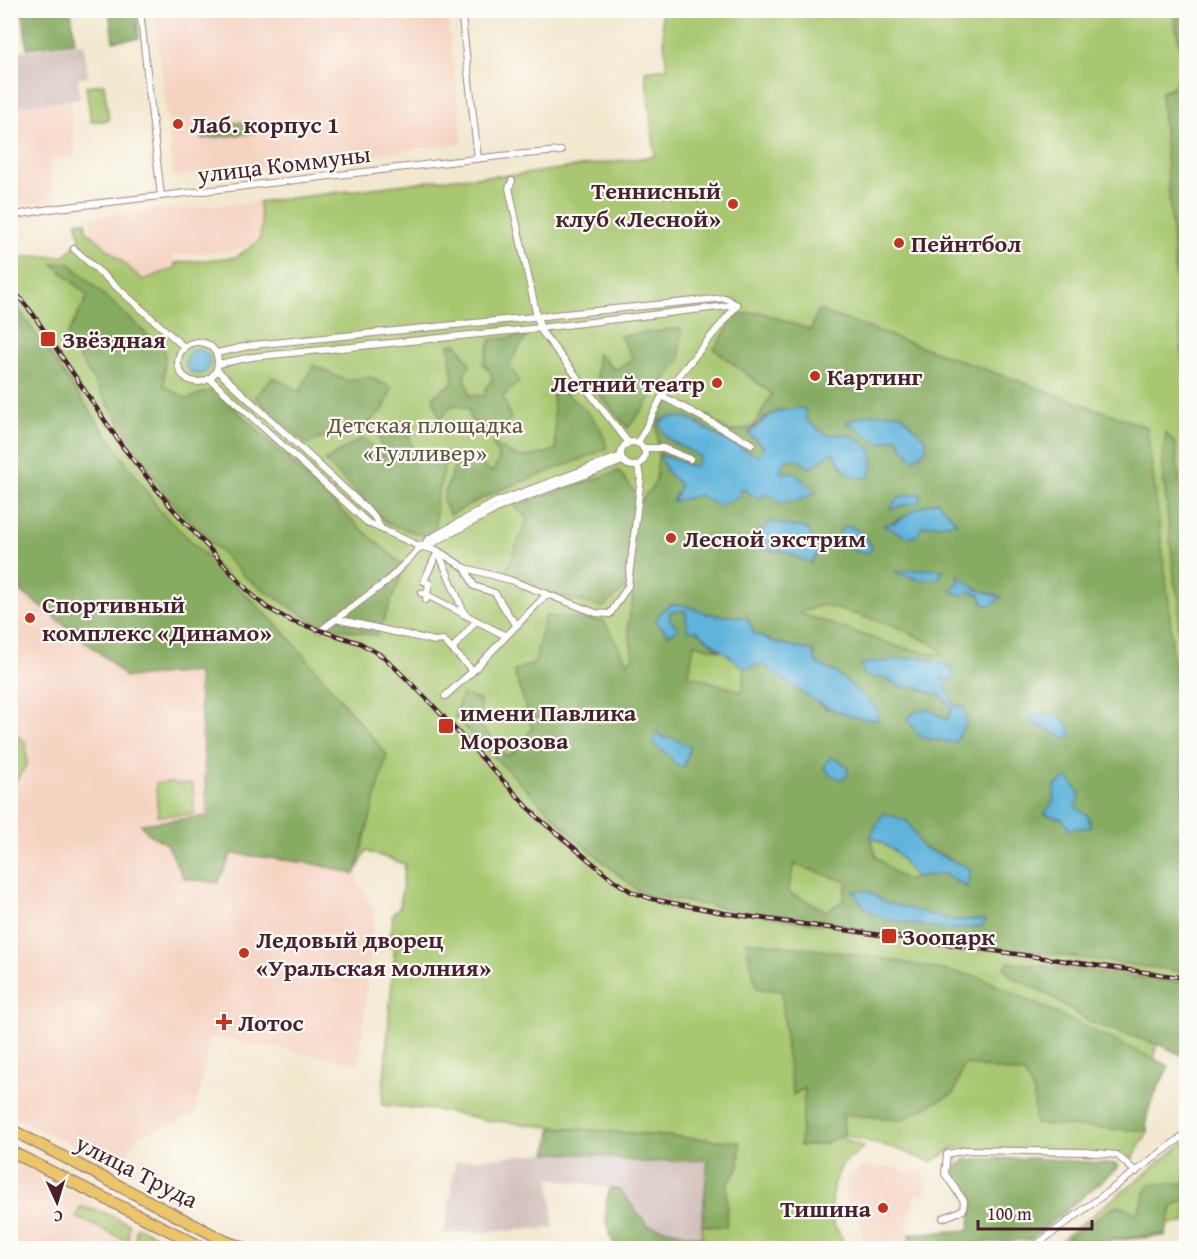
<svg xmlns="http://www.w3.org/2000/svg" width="1197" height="1259" font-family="'Gentium Book Plus',serif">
  <rect width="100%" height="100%" fill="#fdfcf7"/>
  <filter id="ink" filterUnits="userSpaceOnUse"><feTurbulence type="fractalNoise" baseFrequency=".0167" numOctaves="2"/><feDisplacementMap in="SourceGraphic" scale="12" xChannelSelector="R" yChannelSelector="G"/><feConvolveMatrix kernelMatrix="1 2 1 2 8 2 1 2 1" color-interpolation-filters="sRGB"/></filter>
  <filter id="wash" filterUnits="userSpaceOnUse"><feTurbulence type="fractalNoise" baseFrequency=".008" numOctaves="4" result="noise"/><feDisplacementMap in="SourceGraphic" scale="24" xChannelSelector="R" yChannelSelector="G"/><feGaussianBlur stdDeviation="1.35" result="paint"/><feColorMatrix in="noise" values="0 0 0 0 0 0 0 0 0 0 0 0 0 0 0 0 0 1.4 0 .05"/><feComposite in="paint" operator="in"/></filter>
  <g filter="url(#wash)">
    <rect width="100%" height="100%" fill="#f2e8cf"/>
    <g fill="#f5d3c1">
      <polygon points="155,11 447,11 463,143 264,168 173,177"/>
      <polygon points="70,100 76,157 50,161 53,201 11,206 10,107"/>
      <polygon points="259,202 262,226 260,241 235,251 173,255 174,266 143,278 93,235 90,216"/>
      <polygon points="10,583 110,661 125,677 198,671 208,816 144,823 148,833 167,844 184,878 232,853 316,864 355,874 375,913 359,1063 210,1037 195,1115 136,1137 123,1161 116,1166 11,1116"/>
      <polygon points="10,1160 49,1180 181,1248 11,1248"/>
      <polygon points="862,1167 900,1168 905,1172 924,1170 926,1194 915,1196 909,1221 910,1247 862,1248 860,1212 846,1211 848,1180"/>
    </g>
    <g fill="#d1c0bc">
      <polygon points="84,43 88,77 78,78 80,99 11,107 11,52"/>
      <polygon points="547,1153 587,1154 662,1163 708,1160 702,1238 647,1225 620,1190 550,1178 554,1228 443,1234 448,1215 455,1161"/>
    </g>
    <g fill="#a8c76f" stroke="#79734d" stroke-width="1.5">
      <polygon points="661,11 1186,11 1186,1007 1159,1029 1145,1125 1148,1131 1133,1158 955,1148 931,1162 894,1148 844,1135 839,1137 864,1147 842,1165 833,1185 832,1209 833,1223 846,1245 805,1248 726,1248 702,1238 702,1225 726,1227 727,1184 739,1167 739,1142 552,1127 486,1120 443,1111 382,1105 393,968 396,965 393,961 396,959 393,955 396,952 390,945 393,914 400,907 405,864 366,851 355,874 316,864 232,853 218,883 184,878 167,844 148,833 141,824 208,816 198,672 125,677 110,661 11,583 11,257 65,256 80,239 77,222 86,221 86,230 143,280 175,268 175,263 236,257 259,241 262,226 259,202 455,178 515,175 655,156 645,71 667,68"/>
      <polygon points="104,84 109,120 91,122 86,86"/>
      <polygon points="11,730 26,743 27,765 11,786"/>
      <polygon points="174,782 175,784 193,783 194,814 158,816 156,783"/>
      <polygon points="1186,1141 1186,1223 1165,1224 1165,1236 1062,1245 1061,1240"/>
      <polygon points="80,1207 102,1212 129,1224 128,1241 76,1217"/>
      <polygon points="138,1227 139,1227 180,1248 141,1248 136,1246 136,1229"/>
    </g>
    <g fill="#86ac62" stroke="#686646" stroke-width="1.5" fill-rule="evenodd">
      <polygon points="10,11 71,11 75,42 27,48 23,14 11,16"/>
      <polygon points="109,11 136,11 139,38 113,41"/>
      <polygon points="1173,11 1186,11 1186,378 1182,358 1161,93 1175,85 1183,63"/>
      <polygon points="251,121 253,133 202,139 201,127"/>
      <polygon points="68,262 165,351 164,386 187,399 214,389 358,526 405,567 377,636 318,625 247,579 166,496 66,337 88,296 53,264"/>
      <polygon points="10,297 160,511 286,634 387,755 355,874 316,864 232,853 218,883 184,878 167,844 148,833 141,824 208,816 198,672 125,677 110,661 11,583"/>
      <path d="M818 310 1147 427 1169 604 1186 828V972L792 920 642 894 576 839 454 716 462 694 480 700V725L506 756 515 752 532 728 514 671 535 663 545 616 604 621 627 662 633 657 628 625 633 598 626 588 603 607 558 596 505 574 528 518 514 506 619 471 641 501 656 481 658 456 657 422 671 397 708 416 729 432 753 427 772 394 714 349 736 315 760 312 811 330ZM783 409 807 421 827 435H851L869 478C846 478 843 470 834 451L799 460 786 459 779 472 758 499 743 489 699 495 673 501 680 485 661 455 695 467 700 456 667 438 688 418 719 437 758 456 764 447 749 433 765 417ZM847 422 926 440 903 448 898 437 880 444ZM937 501 956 523 922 526 884 525C903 521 917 507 937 501ZM771 521 787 526 806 528 811 563 783 551ZM957 575 976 589 1001 597 983 604 980 595 969 591 951 589 960 582ZM669 605H684L708 614 747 618 753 633 777 643 813 651 816 663 838 674 876 709H827L763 664 744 668 743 692 689 675 694 644 721 651 696 630 685 610 670 612 669 618ZM823 605 893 625 935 645 944 656 899 647 799 613ZM910 658 951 680 942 678 955 706V743L947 721 952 709 943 697 915 687H901L885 678 873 676 861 664 898 661ZM1041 714 1049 717H1054L1067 738 1033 723ZM907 821 922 847 950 858 966 887 944 874 915 877 909 881 896 874 876 856 871 836ZM794 864 847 882 843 901 827 911 788 892Z"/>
      <polygon points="681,328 680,360 628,428 597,392 597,353 615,370 633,359 620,336"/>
      <path d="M527 336 509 364 519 381 503 396 511 419 492 433 471 420 468 408 452 405 440 420 433 396 453 383 449 345 457 344 471 365C458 375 469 383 469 395L485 396V389L492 380 490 371 483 364 491 340Z"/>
      <polygon points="313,365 346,381 368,376 392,388 384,408 371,421 306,444 255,397 273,377 300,392"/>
      <path d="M558 387C580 406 602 418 607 449L490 494 450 515 443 500 445 492 454 467 468 458 493 472 499 459 493 443C519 462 525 458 556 450L553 395Z"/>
      <polygon points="397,421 406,425 414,454 430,466 445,464 436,503 436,530 426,536 388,524 325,461 362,438 384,456 378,435"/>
      <polygon points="1166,433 1175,443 1186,536 1186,649 1178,630 1179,599 1175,585 1162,460"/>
      <path d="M745 941 870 956 979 977 1169 1066C1162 1081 1140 1116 1148 1131L1035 1124 1034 1093 1024 1074 964 1064 954 1093 901 1120 843 1114 844 1135 823 1144 800 1146 805 1088 793 1095 786 1049 782 991 757 988Z"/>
      <polygon points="1008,962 1186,983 1186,1057 1162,1046 1090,1022 1046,993 1012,977 1004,968"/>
      <polygon points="552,1127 740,1142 739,1167 727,1184 726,1227 702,1225 708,1160 641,1162 587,1154 547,1153"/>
      <polygon points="1030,1158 1118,1164 1118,1168 1030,1240 910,1247 910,1234 969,1230 973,1205 956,1180 955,1168 966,1159"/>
      <polygon points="1186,1183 1186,1199 1172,1207 1166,1234 1068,1244 1068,1238 1118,1204 1137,1214 1149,1184"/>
      <path d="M610 1188 620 1190 647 1225 702 1238 726 1248H618C604 1233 603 1208 610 1188Z"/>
    </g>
    <g fill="#5eb4db" stroke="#546a83" stroke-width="1.5">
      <circle cx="198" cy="362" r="12"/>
      <path d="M805 408 807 421 827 435H851L871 449 873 461 869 478C846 478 844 470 833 452L809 468 799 460 786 459 780 472H793L816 492 803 499 781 503 768 493 758 499 743 489 739 491 740 496 718 506 699 495 673 502 680 485 667 472 660 455 695 467 700 456C686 448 661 441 660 422L669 417 688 418 719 437 758 456 764 447 749 434C769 413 776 409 805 408Z"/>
      <polygon points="900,413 926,440 925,451 913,459 903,448 898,437 880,444 846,422 869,414"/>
      <path d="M921 494 919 502 890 509C898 495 905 495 921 494Z"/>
      <polygon points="937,501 957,523 922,526 918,535 909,538 883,525 897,522 916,509"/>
      <polygon points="771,521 787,526 806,528 820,549 811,563 783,551 766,550 757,536"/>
      <path d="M851 526C861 532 868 537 872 548L871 551 864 554 848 548 838 538 841 528Z"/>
      <polygon points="923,569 944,570 938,579 927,578 922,581 895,572"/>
      <polygon points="957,574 976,589 1001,597 990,606 983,604 980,595 969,591 962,596 950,590 960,582"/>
      <path d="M669 605H684L708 614 748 618 753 633 777 643 813 651 816 663 838 674 877 709 878 720C832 719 798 690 763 664L744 668 696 630 688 631 685 610 670 612 669 618 678 628 676 631 669 634 656 622 660 613Z"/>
      <polygon points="921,657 948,666 955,674 951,680 942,678 955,706 964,706 966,723 955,743 921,737 907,719 916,712 928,709 947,720 952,709 943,697 915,687 901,687 885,678 865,676 861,664"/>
      <polygon points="1032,714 1061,717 1069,726 1071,735 1067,739 1033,723"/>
      <polygon points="657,732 665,739 671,737 690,747 684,767 675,765 670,756 653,744"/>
      <polygon points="830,757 840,761 848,768 847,776 842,780 830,775 824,767"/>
      <polygon points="1068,777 1080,794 1076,808 1088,816 1091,827 1069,829 1062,819 1045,814 1054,799 1055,786"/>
      <polygon points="883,813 907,821 922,847 971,869 967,887 944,874 915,877 896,852 871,836"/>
      <polygon points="853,891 868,891 885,902 951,920 985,920 982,926 948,930 900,922 873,914 862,904"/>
    </g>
  </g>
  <g filter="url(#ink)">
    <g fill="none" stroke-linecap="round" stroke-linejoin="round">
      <defs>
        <g id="street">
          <polyline points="140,10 161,196"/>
          <polyline points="461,10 478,159"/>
          <polyline points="512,181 509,188 537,317 542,332 628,442"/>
          <polyline points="10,216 50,209 500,156 561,151"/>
          <polyline points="74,249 184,347"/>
          <circle cx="198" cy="362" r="20"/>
          <polyline points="217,353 253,345 725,298 737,305"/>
          <polyline points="218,364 252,357 540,328 736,305"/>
          <polyline points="217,370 374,516 380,527"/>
          <polyline points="210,379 368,523 419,546 438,551 465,568 510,580 596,613 610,614 628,586 641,477 637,465"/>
          <polyline points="662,396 752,444"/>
          <circle cx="633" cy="454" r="12"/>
          <polyline points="638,443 662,396 737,305"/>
          <polyline points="643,448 663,448 690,459"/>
          <polyline points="423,546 433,543 502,506 623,461"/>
          <polyline points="421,593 427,595 429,583 424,581 438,551 465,615"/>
          <polyline points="426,600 427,595 506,636"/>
          <polyline points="336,619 435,641 443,640 473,671"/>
          <polyline points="517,625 547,594"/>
          <polyline points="320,631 386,582 429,539 496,502 621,456"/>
          <polyline points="452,649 476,621"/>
          <polyline points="445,696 473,671 517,625 510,617 495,593 474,586 465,568"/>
          <polyline points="943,1218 963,1210 964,1201 945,1174 947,1154 967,1150 1085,1152 1117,1155 1136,1172"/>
          <polyline points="1032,1248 1186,1134"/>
        </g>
        <g id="primary">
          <polyline points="10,1129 227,1242 245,1248"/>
          <polyline points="10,1151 204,1248"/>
        </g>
      </defs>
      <use href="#street" stroke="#9e847d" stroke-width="8"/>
      <use href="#primary" stroke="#9e847d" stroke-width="13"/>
      <use href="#street" stroke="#fff" stroke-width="6"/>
      <use href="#primary" stroke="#edc569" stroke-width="10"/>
      <defs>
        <polyline id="rail" points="10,286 33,314 122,446 172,508 251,594 266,607 291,621 360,643 384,657 426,698 538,818 613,880 632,892 652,899 724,913 1186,978"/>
      </defs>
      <use href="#rail" stroke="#4a1f2b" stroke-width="4.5"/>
      <use href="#rail" stroke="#fdfcf7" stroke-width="2" stroke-dasharray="7" stroke-linecap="butt"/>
    </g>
  </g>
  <g fill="#c8321e" stroke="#fdfcf7" stroke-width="2">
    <circle cx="178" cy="124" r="6"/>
    <circle cx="733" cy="204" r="6"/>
    <circle cx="899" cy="243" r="6"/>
    <rect x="40" y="331" width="16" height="16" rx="3"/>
    <circle cx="815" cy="376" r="6"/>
    <circle cx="717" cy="383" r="6"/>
    <circle cx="671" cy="538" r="6"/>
    <circle cx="30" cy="618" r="6"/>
    <rect x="438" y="718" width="16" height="16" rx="3"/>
    <rect x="881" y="928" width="16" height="16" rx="3"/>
    <circle cx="244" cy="953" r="6"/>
    <path d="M221 1013h6v6h6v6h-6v6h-6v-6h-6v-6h6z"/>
    <circle cx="883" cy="1208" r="6"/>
  </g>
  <g text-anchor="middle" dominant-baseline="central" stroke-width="4.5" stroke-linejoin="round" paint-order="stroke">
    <g font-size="24" font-weight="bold" fill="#4a1f2b" stroke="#fdfcf7" text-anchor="start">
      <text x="190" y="124">Лаб. корпус 1</text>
      <text x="721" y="190" text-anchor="end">Теннисный<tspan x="721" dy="28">клуб «Лесной»</tspan></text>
      <text x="911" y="243">Пейнтбол</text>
      <text x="62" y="339">Звёздная</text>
      <text x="827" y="376">Картинг</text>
      <text x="705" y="383" text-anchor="end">Летний театр</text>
      <text x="683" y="538">Лесной экстрим</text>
      <text x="42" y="604">Спортивный<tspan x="42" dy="28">комплекс «Динамо»</tspan></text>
      <text x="460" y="712">имени Павлика<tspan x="460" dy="28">Морозова</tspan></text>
      <text x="902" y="936">Зоопарк</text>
      <text x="256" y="939">Ледовый дворец<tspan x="256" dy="28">«Уральская молния»</tspan></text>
      <text x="238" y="1022">Лотос</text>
      <text x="871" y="1208" text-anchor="end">Тишина</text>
    </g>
    <g font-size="24" fill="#4a1f2b" stroke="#fdfcf7">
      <text transform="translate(284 164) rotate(-7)">улица Коммуны</text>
      <text transform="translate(137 1171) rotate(27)">улица Труда</text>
    </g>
    <g font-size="24" fill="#66513f" stroke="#fdfcf7">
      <text x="425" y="424">Детская площадка<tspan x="425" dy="28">«Гулливер»</tspan></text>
    </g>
  </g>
  <rect width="1197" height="1259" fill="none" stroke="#fdfcf7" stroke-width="36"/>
  <g transform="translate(57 1202) rotate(176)" stroke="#fdfcf7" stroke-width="4.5" paint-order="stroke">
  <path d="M0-4.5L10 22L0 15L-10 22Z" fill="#4a1f2b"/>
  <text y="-9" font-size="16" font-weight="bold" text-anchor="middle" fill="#4a1f2b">С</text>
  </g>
  <path d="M978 1220v9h114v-9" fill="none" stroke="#4a1f2b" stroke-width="3"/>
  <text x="987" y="1220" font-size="18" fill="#4a1f2b" stroke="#fdfcf7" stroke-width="4.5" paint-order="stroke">100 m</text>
</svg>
